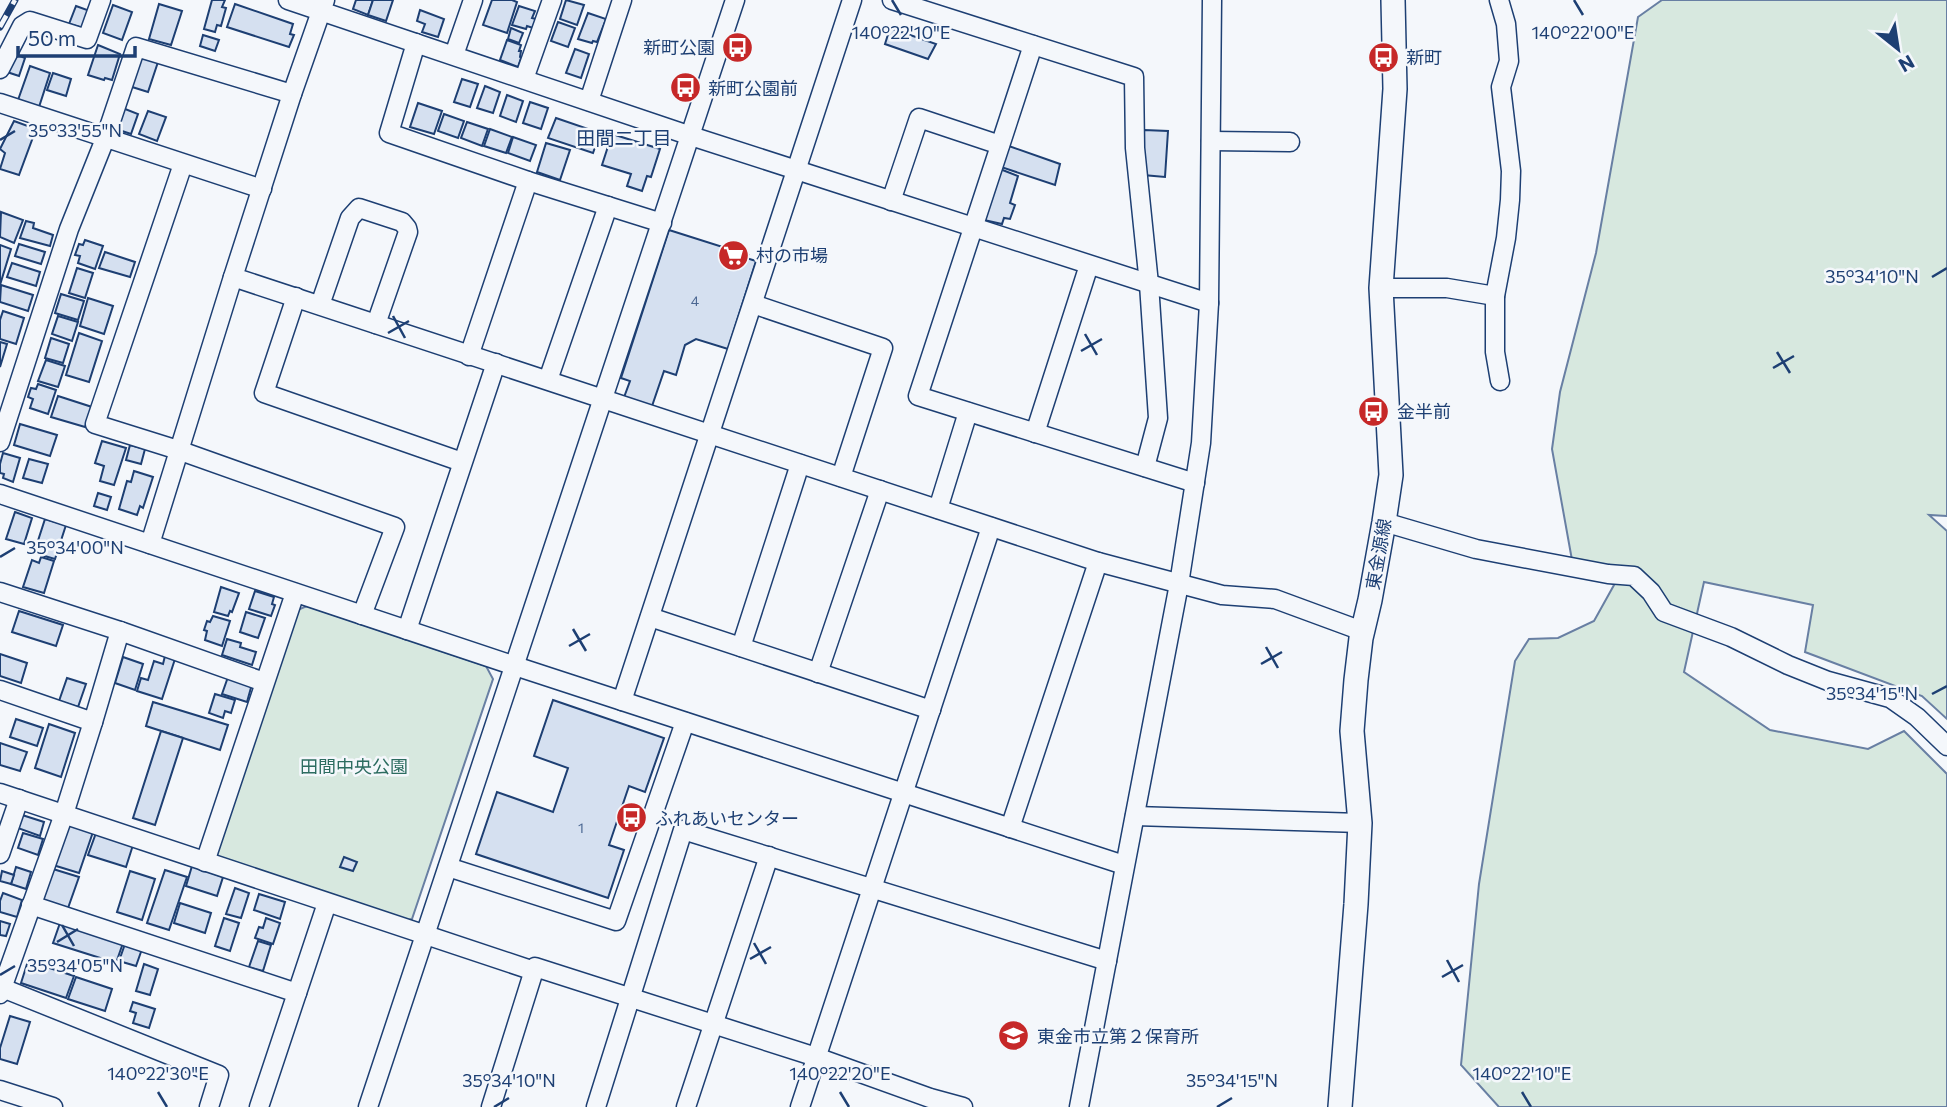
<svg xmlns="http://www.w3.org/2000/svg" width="1947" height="1107" font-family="Commissioner,'Noto Sans JP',sans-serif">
  <rect width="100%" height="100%" fill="#f4f7fb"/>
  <g fill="#d7e8df" stroke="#687fa3" stroke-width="2">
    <polygon points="1662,0 1947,0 1947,516 1929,515 1947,531 1947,719 1922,696 1805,652 1813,605 1704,582 1684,672 1770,730 1868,749 1904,731 1947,774 1947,1107 1499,1107 1461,1065 1479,884 1515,661 1529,639 1558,638 1594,621 1614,585 1572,560 1552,449 1560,392 1596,253 1638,17"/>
    <polygon points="307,606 486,666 493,679 412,919 405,921 220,862 216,852 295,611"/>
  </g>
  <g fill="#d5e0f0" stroke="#1d3f73" stroke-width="2">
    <polygon points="212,0 225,0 222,7 226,8 221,26 217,25 215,32 204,29"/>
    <polygon points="356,0 373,0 368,15 353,9"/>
    <polygon points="373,0 393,0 386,21 368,15"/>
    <polygon points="492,0 512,0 517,2 507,33 483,25"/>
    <polygon points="566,0 584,5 577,25 560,19"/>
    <polygon points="159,4 182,11 171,45 149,39"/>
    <polygon points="235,4 293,24 290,34 294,35 289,47 227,27"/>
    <polygon points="113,5 132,12 122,40 103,33"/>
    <polygon points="76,6 90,11 83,28 69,24"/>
    <polygon points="519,6 535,11 532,18 536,19 533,28 527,26 526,29 512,25"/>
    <polygon points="420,10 444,19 438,37 422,32 425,24 417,21"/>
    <polygon points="588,13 606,19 597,42 593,41 592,43 578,39"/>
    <polygon points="558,22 575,28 568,47 551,41"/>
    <polygon points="511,28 523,33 519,43 508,39"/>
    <polygon points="890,28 936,44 928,59 885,44"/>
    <polygon points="203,35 219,40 215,51 200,46"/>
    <polygon points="507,40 521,45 519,51 521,51 520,57 521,58 518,67 500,60"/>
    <polygon points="98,45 120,54 112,80 105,78 104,80 88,75"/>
    <polygon points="575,49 589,54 581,78 566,73"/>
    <polygon points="13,53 25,58 19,76 7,72"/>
    <polygon points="140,53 159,59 148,92 129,86"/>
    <polygon points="30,66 50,73 39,107 18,100"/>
    <polygon points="53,73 71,79 66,96 47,90"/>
    <polygon points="462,79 478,84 470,107 454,102"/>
    <polygon points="485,86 500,92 493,113 477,108"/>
    <polygon points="507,95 523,101 516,122 500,116"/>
    <polygon points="530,102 548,108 541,129 523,123"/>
    <polygon points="418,103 442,111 434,134 410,127"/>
    <polygon points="120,107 138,114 131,134 113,128"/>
    <polygon points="148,111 166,117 157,141 139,134"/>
    <polygon points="444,114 464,121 458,138 438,131"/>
    <polygon points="556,118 600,133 593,153 548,138"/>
    <polygon points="14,121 36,129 19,175 0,169 5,153 0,149"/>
    <polygon points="467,122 488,129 482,146 461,138"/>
    <polygon points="490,129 512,137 506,153 484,146"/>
    <polygon points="1144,130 1168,131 1165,177 1143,175"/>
    <polygon points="612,134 660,149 651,177 647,176 642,191 627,186 631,174 602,165"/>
    <polygon points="513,137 536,145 530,161 508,153"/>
    <polygon points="546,143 570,150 560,180 537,172"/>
    <polygon points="1006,145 1060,164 1055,185 998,166"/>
    <polygon points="1000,169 1018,176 1010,203 1015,205 1010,219 1004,218 1002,224 984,220"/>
    <polygon points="1,212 23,220 14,243 0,237"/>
    <polygon points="26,221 34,223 33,228 53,235 50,246 20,238"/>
    <polygon points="669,230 748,255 746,258 756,261 728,349 696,339 685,345 676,375 664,371 651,409 623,400 630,381 621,378"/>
    <polygon points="85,240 103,246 95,269 78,263 80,256 75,255 79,244 83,245"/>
    <polygon points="19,244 45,252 41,264 15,256"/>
    <polygon points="0,245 11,249 0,285"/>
    <polygon points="105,252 135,262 130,277 99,268"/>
    <polygon points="12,263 40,272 36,286 7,277"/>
    <polygon points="77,268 93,273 85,298 69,293"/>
    <polygon points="1,285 33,295 28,311 0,302"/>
    <polygon points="61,294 84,301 78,320 55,313"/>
    <polygon points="88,298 113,306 104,334 80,326"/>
    <polygon points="3,311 24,318 16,344 0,339 0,320"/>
    <polygon points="58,316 78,322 72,341 52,334"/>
    <polygon points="79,333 102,341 89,382 66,375"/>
    <polygon points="51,338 69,344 63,363 45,358"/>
    <polygon points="0,342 7,344 0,367"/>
    <polygon points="46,360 65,366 58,387 38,381"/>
    <polygon points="38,384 56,390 48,414 30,408 33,399 28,397 31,388 36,389"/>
    <polygon points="58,396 92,407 85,427 51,417"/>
    <polygon points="20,424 57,435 50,456 14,445"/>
    <polygon points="102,441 126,448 114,485 100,481 104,466 95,463"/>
    <polygon points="130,445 145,449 141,464 126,460"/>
    <polygon points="3,453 20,458 13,482 3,478 4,474 0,473 0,464"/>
    <polygon points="29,459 48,464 42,483 23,478"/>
    <polygon points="134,471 153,477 143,508 140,506 137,515 119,509 127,481 131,482"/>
    <polygon points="98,493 111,497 107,510 94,506"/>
    <polygon points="15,512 32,518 24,544 6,539"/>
    <polygon points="45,519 66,525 55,559 34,553"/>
    <polygon points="41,557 54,561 44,593 23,587 32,560 39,563"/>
    <polygon points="221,587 239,593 232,612 230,611 228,616 214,612"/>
    <polygon points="255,591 274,597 272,604 275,605 271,616 249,609"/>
    <polygon points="19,611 63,625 56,646 12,632"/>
    <polygon points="246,612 265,618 258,638 240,632"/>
    <polygon points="213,616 230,621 222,646 205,640 207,631 204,630 207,621 210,622"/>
    <polygon points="227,639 241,643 240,647 256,652 252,665 222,655"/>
    <polygon points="0,654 27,663 21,683 0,676"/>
    <polygon points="165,656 175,659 162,699 137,691 141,678 148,680 154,661 163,664"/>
    <polygon points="123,657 143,664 135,690 115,683"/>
    <polygon points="228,677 252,684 247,702 222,694"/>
    <polygon points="67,678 86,684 78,707 59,701"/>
    <polygon points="215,694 235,700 231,713 225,711 223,718 209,713"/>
    <polygon points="553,700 664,738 645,792 629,786 609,845 624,850 608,898 476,854 497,792 553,812 568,768 534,756"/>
    <polygon points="153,702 228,725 220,750 146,726"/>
    <polygon points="16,719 43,728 37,746 10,737"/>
    <polygon points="49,724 75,733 61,777 35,768"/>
    <polygon points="161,731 183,738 155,825 133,818"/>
    <polygon points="0,743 27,752 20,771 0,765"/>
    <polygon points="19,814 44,822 40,836 15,827"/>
    <polygon points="67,824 93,832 79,873 53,865"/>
    <polygon points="23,833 43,839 38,855 18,848"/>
    <polygon points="96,833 133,845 126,867 88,855"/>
    <polygon points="344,857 357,862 353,871 340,867"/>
    <polygon points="192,866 223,877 217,896 186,886"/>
    <polygon points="16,867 31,872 26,889 11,884"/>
    <polygon points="53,869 79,877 68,908 43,900"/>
    <polygon points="165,870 187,877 169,930 147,923"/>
    <polygon points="2,871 14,875 11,884 0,881"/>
    <polygon points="130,871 155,879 142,920 117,912"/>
    <polygon points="235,888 249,893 241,918 226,914"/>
    <polygon points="3,893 22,900 17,917 0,912 0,901"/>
    <polygon points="259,894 285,902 280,919 254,910"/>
    <polygon points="180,903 211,913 205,933 174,923"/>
    <polygon points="224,918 239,923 230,951 215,946"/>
    <polygon points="266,918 280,923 273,944 255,938 259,927 263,928"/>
    <polygon points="0,921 10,924 6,936 0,935"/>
    <polygon points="60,923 123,943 116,963 53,943"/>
    <polygon points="258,941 271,945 263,971 249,967"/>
    <polygon points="125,944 142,949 136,966 119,961"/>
    <polygon points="28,961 74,976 66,998 21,983"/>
    <polygon points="144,964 158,969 150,995 136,991"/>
    <polygon points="76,977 112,989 105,1011 68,999"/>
    <polygon points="133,1002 155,1009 149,1028 133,1023 136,1013 130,1011"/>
    <polygon points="10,1016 30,1022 17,1064 0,1059 0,1048"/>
  </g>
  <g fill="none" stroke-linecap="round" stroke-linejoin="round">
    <defs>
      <g id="minor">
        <polyline points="288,0 691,136 1209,303"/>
        <polyline points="892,0 1134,77 1135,148 1149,284 1158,418 1145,467"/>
        <polyline points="1499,0 1506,24 1509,61 1501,87 1511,171 1510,200 1506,238 1495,296 1495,352 1500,381"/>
        <polyline points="416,43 389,133 528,181 662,223"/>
        <polyline points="1033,45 918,396 1195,483"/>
        <polyline points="454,55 473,0"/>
        <polyline points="0,69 22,26 30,21 87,39 101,0"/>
        <polyline points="524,79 552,0"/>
        <polyline points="589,101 622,0"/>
        <polyline points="0,103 262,189"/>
        <polyline points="1211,141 1290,142"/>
        <polyline points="183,164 95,424 178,450 395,527 362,615"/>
        <polyline points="891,201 919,118 1000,145"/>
        <polyline points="233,277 1098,562 1222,595 1275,599 1362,631"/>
        <polyline points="1381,288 1447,288 1495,296"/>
        <polyline points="296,297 264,393 462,462"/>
        <polyline points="753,304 883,348 841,477"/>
        <polyline points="320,305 350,218 359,208 402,222 407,228 408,232 376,324"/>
        <polyline points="469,356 528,181"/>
        <polyline points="548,380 608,206"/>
        <polyline points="1035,433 1089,265"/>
        <polyline points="0,442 69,229 105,139 136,47 292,94"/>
        <polyline points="0,494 515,666 1124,865"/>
        <polyline points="938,509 968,412"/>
        <polyline points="1384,522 1476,549 1608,574 1634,576 1651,592 1664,612 1731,637 1788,665 1828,681 1890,698 1917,717 1947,746"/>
        <polyline points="150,544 233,277 292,94 325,0"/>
        <polyline points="0,592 120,631 264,682"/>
        <polyline points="650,617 931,710"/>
        <polyline points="407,630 496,363"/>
        <polyline points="741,647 800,464"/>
        <polyline points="818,673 880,490"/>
        <polyline points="0,690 93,722"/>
        <polyline points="622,701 852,0"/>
        <polyline points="0,793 534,971"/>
        <polyline points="1135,816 1360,823"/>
        <polyline points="1010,828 1098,562"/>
        <polyline points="0,854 19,799"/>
        <polyline points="205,862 295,593"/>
        <polyline points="448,867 616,921 685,722"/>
        <polyline points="31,905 297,993"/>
        <polyline points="0,987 219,1075 209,1107"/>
        <polyline points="0,994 64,814 93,722 120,631"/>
        <polyline points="0,1090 53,1107"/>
        <polyline points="259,1107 327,903"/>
        <polyline points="368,1107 735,0"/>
        <polyline points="491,1107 535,967 816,1057 930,1098 963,1107"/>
        <polyline points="596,1107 683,830 1107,961"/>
        <polyline points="686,1107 769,856"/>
        <polyline points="800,1107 991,527"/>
        <polyline points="1079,1107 1179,584 1201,443 1209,303 1212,0"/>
      </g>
      <polyline id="major" points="1340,1107 1356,904 1360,823 1352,731 1356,680 1361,638 1370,600 1384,522 1391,475 1381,288 1395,89 1393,0"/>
    </defs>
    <use href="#minor" stroke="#1d3f73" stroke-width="21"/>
    <use href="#major" stroke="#1d3f73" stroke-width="26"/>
    <use href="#minor" stroke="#f4f7fb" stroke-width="18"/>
    <use href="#major" stroke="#f4f7fb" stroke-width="23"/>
    <defs>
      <polyline id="rail" points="0,27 15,0"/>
    </defs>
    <use href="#rail" stroke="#1d3f73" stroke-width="7"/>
    <use href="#rail" stroke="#f4f7fb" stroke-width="4.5" stroke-dasharray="13" stroke-linecap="butt"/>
  </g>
  <path fill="none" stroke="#1d3f73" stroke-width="2.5" d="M892 0 901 15M1574 0 1583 15M0 140 15 131M1932 277 1947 268M393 316 405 338M388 333 409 321M1085 334 1097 355M1081 351 1102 339M1777 352 1790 373M1773 368 1794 356M0 557 15 548M573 629 586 651M569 646 590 634M1266 647 1278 668M1261 664 1282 652M1932 694 1947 686M62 925 74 946M57 942 78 929M754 943 766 964M750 959 771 947M1447 960 1459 982M0 975 15 966M1442 977 1463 965M158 1092 167 1107M840 1092 849 1107M1522 1092 1531 1107M494 1107 509 1098M1217 1107 1232 1098"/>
  <defs>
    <symbol id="bus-disc" viewBox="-11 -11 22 22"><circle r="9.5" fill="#c62828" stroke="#f4f7fb"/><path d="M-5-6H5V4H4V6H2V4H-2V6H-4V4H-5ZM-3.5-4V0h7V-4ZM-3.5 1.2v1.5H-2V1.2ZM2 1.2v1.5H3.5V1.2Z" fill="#fff"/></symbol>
    <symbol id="supermarket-disc" viewBox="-11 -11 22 22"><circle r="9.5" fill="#c62828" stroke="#f4f7fb"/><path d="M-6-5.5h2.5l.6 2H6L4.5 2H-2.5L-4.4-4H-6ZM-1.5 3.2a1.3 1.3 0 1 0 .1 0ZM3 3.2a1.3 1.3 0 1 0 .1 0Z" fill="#fff"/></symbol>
    <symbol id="school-disc" viewBox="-11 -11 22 22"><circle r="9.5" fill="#c62828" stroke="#f4f7fb"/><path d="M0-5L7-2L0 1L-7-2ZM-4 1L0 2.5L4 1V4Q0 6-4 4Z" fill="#fff"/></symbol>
  </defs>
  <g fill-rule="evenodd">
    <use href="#bus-disc" x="720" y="30" width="35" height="35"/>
    <use href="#bus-disc" x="1366" y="40" width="35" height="35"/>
    <use href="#bus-disc" x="668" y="70" width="35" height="35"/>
    <use href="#supermarket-disc" x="716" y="238" width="35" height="35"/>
    <use href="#bus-disc" x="1356" y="394" width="35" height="35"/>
    <use href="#bus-disc" x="614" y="800" width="35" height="35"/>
    <use href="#school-disc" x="996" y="1018" width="35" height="35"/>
  </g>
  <g text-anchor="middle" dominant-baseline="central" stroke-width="5" stroke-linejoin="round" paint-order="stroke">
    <g font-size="14" fill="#4b6792">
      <text x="695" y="300">4</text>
      <text x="581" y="827">1</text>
    </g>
    <g font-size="18" fill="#1d3f73" stroke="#f4f7fb" text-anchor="start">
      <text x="715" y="47" text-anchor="end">新町公園</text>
      <text x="1406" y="57">新町</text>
      <text x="708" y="88">新町公園前</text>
      <text x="756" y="255">村の市場</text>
      <text x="1397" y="411">金半前</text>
      <text x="655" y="818">ふれあいセンター</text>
      <text x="1037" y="1036">東金市立第２保育所</text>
    </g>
    <g font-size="18" fill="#1d3f73" stroke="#f4f7fb">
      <text transform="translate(1378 554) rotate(-80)">東金源線</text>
    </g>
    <g font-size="18" fill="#2c6c60" stroke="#f4f7fb">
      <text x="354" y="766">田間中央公園</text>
    </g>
    <g font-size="19" fill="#1d3f73" stroke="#f4f7fb">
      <text x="624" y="137">田間二丁目</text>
    </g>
  </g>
  <g font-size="18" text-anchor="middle" fill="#1d3f73" stroke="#f4f7fb" stroke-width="5" stroke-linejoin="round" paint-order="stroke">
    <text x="901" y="39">140°22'10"E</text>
    <text x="1583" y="39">140°22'00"E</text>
    <text x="75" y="137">35°33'55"N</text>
    <text x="1872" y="283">35°34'10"N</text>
    <text x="75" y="554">35°34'00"N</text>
    <text x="1872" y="700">35°34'15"N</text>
    <text x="75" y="972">35°34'05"N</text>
    <text x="158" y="1080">140°22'30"E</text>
    <text x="840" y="1080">140°22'20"E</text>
    <text x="1522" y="1080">140°22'10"E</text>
    <text x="509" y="1087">35°34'10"N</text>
    <text x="1232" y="1087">35°34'15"N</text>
  </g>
  <g transform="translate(1898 49) rotate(150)" stroke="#f4f7fb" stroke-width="5" paint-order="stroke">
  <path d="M0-5L12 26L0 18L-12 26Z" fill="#1d3f73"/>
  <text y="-10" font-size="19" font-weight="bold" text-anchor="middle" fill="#1d3f73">N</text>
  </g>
  <path d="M18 46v10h117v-10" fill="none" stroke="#1d3f73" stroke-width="3.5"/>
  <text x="28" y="46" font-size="21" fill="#1d3f73" stroke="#f4f7fb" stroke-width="5" paint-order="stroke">50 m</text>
</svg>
